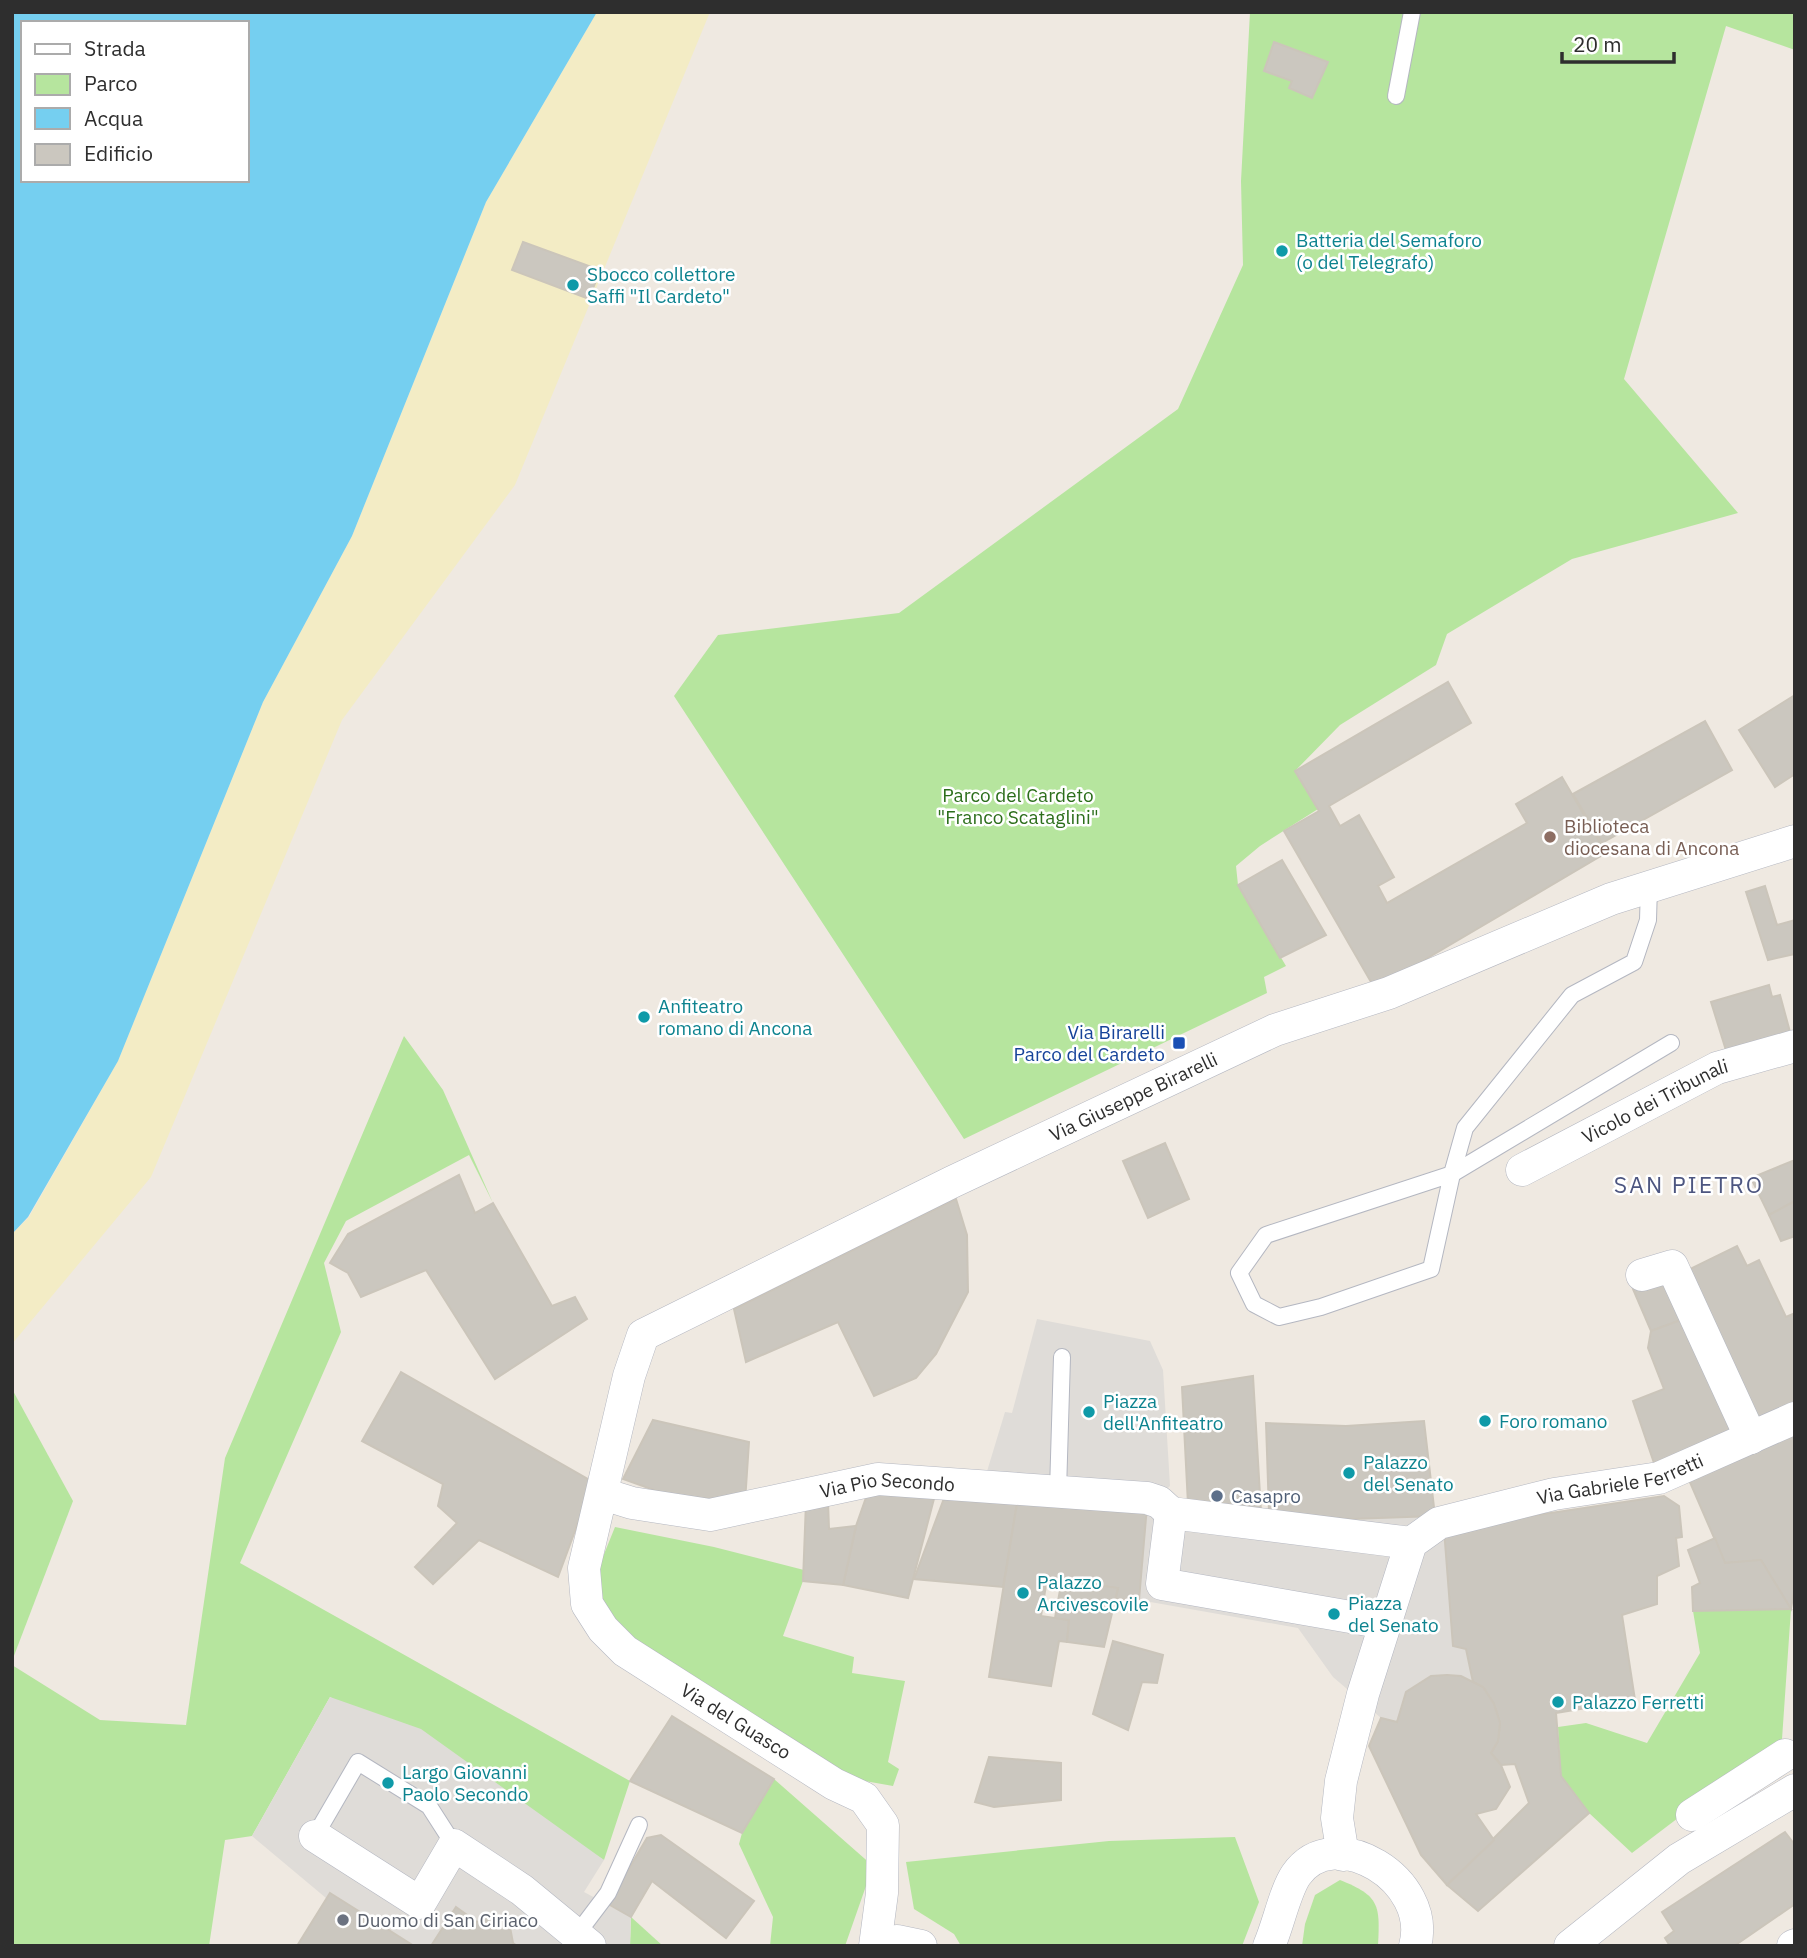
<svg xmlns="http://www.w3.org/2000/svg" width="1807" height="1958" font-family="'IBM Plex Sans',sans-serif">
  <rect width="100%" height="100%" fill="#efe9e1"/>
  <g fill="#b6e59e">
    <polygon points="1250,12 1795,12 1795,50 1726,26 1624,379 1738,513 1572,559 1447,634 1436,665 1340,725 1295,771 1318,809 1260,846 1236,866 1238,885 1286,966 1264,977 1267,993 964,1139 674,696 718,635 899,613 1178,409 1243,265 1241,181"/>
    <polygon points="404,1036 443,1090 493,1203 469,1155 346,1221 324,1263 341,1332 240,1563 630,1781 604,1860 330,1697 252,1836 225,1840 209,1946 12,1946 12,1665 100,1720 186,1725 225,1458"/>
    <polygon points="12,1389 73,1501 12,1661"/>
    <polygon points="615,1527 714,1547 804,1570 803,1581 783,1636 854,1657 852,1673 905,1681 888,1762 899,1769 893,1786 848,1778 618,1634 594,1579"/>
    <polygon points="1791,1609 1782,1739 1632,1853 1589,1813 1561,1776 1558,1727 1586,1723 1647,1743 1700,1653 1693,1611"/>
    <polygon points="774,1779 873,1866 845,1946 770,1946 773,1917 739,1844 742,1833"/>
    <polygon points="1235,1837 1259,1902 1242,1946 961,1946 954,1934 914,1909 906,1862 1109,1841"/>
    <path d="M1340 1880C1380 1896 1380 1905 1378 1946H1302L1305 1924 1315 1895Z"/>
    <polygon points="631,1917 663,1946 630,1946"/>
  </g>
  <polygon fill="#f3ecc5" points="597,12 710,12 515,485 342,720 151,1177 12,1344 12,1234 29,1217 118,1061 263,702 352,536 486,202"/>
  <g fill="#dfdcd8">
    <polygon points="1037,1319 1150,1341 1163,1370 1170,1486 1148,1505 1349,1519 1435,1516 1444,1529 1453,1646 1466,1649 1473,1682 1461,1676 1431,1676 1407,1692 1397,1722 1381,1718 1333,1677 1298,1628 1139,1600 1147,1506 985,1478 1005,1412 1012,1413"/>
    <polygon points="330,1697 421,1729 604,1860 584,1892 631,1917 630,1946 517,1946 513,1943 510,1927 503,1921 495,1916 485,1917 477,1922 456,1907 431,1946 414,1946 330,1893 326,1898 252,1836"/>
  </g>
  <path fill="#75cff0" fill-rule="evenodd" d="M12 12H597L486 202 352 536 263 702 118 1061 28 1217 12 1234ZM23 23H247V180H23Z"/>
  <g fill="#cbc7bf" stroke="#cbc5ba" stroke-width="2">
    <polygon points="1274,42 1328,62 1312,98 1289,88 1292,81 1264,71"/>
    <polygon points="523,242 600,270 589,299 512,270"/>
    <polygon points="1448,682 1471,723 1329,806 1340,826 1359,815 1394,877 1378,886 1387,903 1527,823 1516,804 1562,777 1606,853 1375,989 1284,831 1319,811 1295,771"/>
    <polygon points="1795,695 1795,774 1775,787 1739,730"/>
    <polygon points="1705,721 1732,770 1602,843 1573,794"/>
    <polygon points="1282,860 1326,935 1280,958 1238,885"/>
    <polygon points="1765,886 1777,925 1795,920 1795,954 1768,960 1746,892"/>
    <polygon points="1769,985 1772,997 1780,995 1793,1043 1729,1060 1711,1002"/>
    <polygon points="1165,1143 1189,1199 1148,1218 1123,1161"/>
    <polygon points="1795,1160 1795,1201 1769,1215 1751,1178"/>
    <polygon points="459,1175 475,1213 493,1203 552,1306 575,1297 587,1319 495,1379 426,1270 361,1297 348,1273 330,1263 348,1234"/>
    <polygon points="956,1199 967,1235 968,1292 936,1354 916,1378 874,1396 838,1322 746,1362 734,1309"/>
    <polygon points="1795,1201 1795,1236 1781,1241 1769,1215"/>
    <polygon points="1737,1246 1747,1266 1759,1260 1786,1317 1795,1313 1795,1407 1758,1425 1682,1273"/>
    <polygon points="1666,1277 1689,1317 1651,1331 1633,1289"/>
    <polygon points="1689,1317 1743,1429 1654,1463 1633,1401 1664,1389 1648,1348 1651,1331"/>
    <polygon points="401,1372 593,1482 558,1577 479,1540 433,1584 415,1567 457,1523 438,1506 443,1484 362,1441"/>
    <polygon points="1253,1376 1261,1512 1188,1504 1182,1387"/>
    <polygon points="653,1420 749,1442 745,1502 668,1495 623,1479"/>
    <polygon points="1424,1421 1435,1516 1349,1519 1269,1512 1266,1423 1346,1426"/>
    <polygon points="1795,1430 1795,1585 1791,1609 1761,1560 1725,1563 1689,1480"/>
    <polygon points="869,1489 935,1495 908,1598 843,1585 856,1526"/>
    <polygon points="946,1493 1018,1497 1003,1587 914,1579"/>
    <polygon points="1664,1496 1679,1506 1682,1537 1676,1538 1679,1566 1657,1576 1657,1604 1622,1615 1635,1700 1556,1713 1561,1776 1589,1813 1478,1911 1447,1885 1529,1803 1515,1764 1501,1765 1491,1753 1498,1741 1500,1723 1494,1704 1483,1687 1473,1682 1466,1649 1453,1646 1444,1529"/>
    <polygon points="1018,1497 1147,1506 1139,1600 1115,1599 1118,1588 1047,1579 1041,1616 1069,1620 1067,1642 1059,1641 1051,1686 989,1677"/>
    <polygon points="806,1502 828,1502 829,1529 856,1526 843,1585 803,1581"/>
    <polygon points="1715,1538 1725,1563 1761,1560 1791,1609 1693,1611 1692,1587 1700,1583 1688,1550"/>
    <polygon points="1074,1582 1118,1588 1104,1647 1067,1642 1069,1620 1055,1618 1060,1590 1073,1591"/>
    <polygon points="1113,1641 1163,1655 1157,1683 1142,1682 1128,1730 1093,1714"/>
    <polygon points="1447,1675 1461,1676 1483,1687 1494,1704 1500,1723 1498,1741 1491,1753 1501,1765 1510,1787 1496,1809 1476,1814 1494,1840 1447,1885 1421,1855 1369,1746 1381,1718 1397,1722 1406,1692 1431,1676"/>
    <polygon points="672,1716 774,1779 742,1833 630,1781"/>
    <polygon points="989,1757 1061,1763 1061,1800 994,1807 975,1802"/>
    <polygon points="1785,1832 1795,1845 1795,1904 1734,1946 1670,1946 1665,1938 1674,1931 1662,1912"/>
    <polygon points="661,1835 754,1901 726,1938 652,1881 631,1917 608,1904 647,1838"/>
    <polygon points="330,1893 365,1915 414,1946 297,1946"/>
    <polygon points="456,1907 477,1922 485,1917 495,1916 503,1921 510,1927 513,1943 517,1946 431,1946"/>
  </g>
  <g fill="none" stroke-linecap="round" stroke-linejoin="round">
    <defs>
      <g id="lane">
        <polyline points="1396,96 1412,12"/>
        <polygon points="1452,1174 1431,1269 1321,1307 1279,1317 1254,1304 1239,1273 1266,1235"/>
        <polyline points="1452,1174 1465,1128 1572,995 1634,962 1648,920 1649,886"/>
        <polyline points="1452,1174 1671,1043"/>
        <polyline points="1058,1491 1062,1357"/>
        <polyline points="315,1836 358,1762 429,1806 454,1845"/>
        <polyline points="577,1934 608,1893 639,1825"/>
      </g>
      <g id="street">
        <path id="s1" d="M1522 1170 1717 1068 1795 1046"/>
        <polyline points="1642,1275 1672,1266 1751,1438"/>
        <path id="s2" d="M603 1494 632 1503 710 1515 878 1479 1147 1498 1159 1502 1171 1513"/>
        <polyline points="1171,1513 1162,1584 1385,1623"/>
        <polyline points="1171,1513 1411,1543"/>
        <polyline points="1692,1815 1785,1755"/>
        <polyline points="315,1836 420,1903 454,1845 522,1890 590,1946"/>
        <path id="s3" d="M1343 1855 1337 1818 1341 1781 1363 1694 1411 1543 1439 1523 1554 1494 1659 1478 1795 1418"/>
        <path id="s4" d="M875 1946 882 1893 883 1825 864 1798 834 1784 625 1651 603 1629 587 1604 584 1568 629 1376 643 1335 952 1182 1275 1030 1389 993 1611 899 1795 841"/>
        <polyline points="886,1946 897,1941 921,1946"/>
        <path d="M1269 1946C1278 1926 1285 1891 1296 1875 1334 1820 1433 1880 1415 1946"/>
        <polyline points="1570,1946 1679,1859 1795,1790"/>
        <polyline points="1793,1946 1795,1945"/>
      </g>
    </defs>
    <use href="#lane" stroke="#b4b7c1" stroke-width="18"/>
    <use href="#street" stroke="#b4b7c1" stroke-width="33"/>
    <use href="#lane" stroke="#fff" stroke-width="16"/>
    <use href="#street" stroke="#fff" stroke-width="32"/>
  </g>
  <g fill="#0f9aa8" stroke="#fff" stroke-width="2.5">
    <circle cx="1282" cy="251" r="7"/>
    <circle cx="573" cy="285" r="7"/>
    <circle cx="644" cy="1017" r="7"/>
    <circle cx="1089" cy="1412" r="7"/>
    <circle cx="1485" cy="1421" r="7"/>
    <circle cx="1349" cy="1473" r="7"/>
    <circle cx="1023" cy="1593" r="7"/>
    <circle cx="1334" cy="1614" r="7"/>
    <circle cx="1558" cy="1702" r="7"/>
    <circle cx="388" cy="1783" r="7"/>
  </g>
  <circle fill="#8d6e63" stroke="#fff" stroke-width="2.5" cx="1550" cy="837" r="7"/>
  <rect fill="#1a4fb4" stroke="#fff" stroke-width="2.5" x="1172" y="1036" width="14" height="14" rx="3.5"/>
  <circle fill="#5c6f8a" stroke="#fff" stroke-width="2.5" cx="1217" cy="1496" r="7"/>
  <circle fill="#6b7280" stroke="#fff" stroke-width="2.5" cx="343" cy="1920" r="7"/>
  <g text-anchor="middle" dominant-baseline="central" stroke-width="5" stroke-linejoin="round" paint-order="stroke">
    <g font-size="19" fill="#0d838f" stroke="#fff" text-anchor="start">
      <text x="1296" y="240">Batteria del Semaforo<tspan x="1296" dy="22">(o del Telegrafo)</tspan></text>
      <text x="587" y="274">Sbocco collettore<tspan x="587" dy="22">Saffi "Il Cardeto"</tspan></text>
      <text x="658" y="1006">Anfiteatro<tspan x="658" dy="22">romano di Ancona</tspan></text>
      <text x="1103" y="1401">Piazza<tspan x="1103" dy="22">dell'Anfiteatro</tspan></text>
      <text x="1499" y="1421">Foro romano</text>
      <text x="1363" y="1462">Palazzo<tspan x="1363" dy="22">del Senato</tspan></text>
      <text x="1037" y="1582">Palazzo<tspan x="1037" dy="22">Arcivescovile</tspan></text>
      <text x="1348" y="1603">Piazza<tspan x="1348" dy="22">del Senato</tspan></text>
      <text x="1572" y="1702">Palazzo Ferretti</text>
      <text x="402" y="1772">Largo Giovanni<tspan x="402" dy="22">Paolo Secondo</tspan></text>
    </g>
    <g font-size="19" fill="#2c6e1b" stroke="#fff">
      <text x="1018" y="795">Parco del Cardeto<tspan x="1018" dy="22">"Franco Scataglini"</tspan></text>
    </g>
    <g font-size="19" fill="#785e54" stroke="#fff" text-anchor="start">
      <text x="1564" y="826">Biblioteca<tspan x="1564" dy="22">diocesana di Ancona</tspan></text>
    </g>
    <g font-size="19" fill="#164399" stroke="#fff" text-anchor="end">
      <text x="1165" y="1032">Via Birarelli<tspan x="1165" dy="22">Parco del Cardeto</tspan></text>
    </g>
    <g font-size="19" fill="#2e2e2e" stroke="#fff">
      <text stroke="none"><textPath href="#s4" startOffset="1318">Via Giuseppe Birarelli</textPath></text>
      <text stroke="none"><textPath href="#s1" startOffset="150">Vicolo dei Tribunali</textPath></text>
      <text stroke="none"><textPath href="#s3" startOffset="544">Via Gabriele Ferretti</textPath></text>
      <text stroke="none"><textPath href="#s2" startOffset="290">Via Pio Secondo</textPath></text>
      <text transform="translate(736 1721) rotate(32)">Via del Guasco</text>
    </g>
    <g font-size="19" fill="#4e5e75" stroke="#fff" text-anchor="start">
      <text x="1231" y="1496">Casapro</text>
    </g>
    <g font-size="19" fill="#5b616d" stroke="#fff" text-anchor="start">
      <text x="357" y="1920">Duomo di San Ciriaco</text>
    </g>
    <g font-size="23" letter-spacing="2" fill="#4d5680" stroke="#fff">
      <text x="1689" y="1184">SAN PIETRO</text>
    </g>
  </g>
  <rect width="1807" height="1958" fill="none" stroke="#2e2e2e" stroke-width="28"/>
  <rect x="21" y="21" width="228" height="161" fill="#ffffff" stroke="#ababab" stroke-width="2"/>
  <rect x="35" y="44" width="35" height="10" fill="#ffffff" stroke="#ababab" stroke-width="2"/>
  <text x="84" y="56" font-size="21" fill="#2e2e2e">Strada</text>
  <rect x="35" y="74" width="35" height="21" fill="#b6e59e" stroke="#ababab" stroke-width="2"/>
  <text x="84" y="91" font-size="21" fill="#2e2e2e">Parco</text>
  <rect x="35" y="108" width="35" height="21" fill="#75cff0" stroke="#ababab" stroke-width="2"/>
  <text x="84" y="126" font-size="21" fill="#2e2e2e">Acqua</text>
  <rect x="35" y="144" width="35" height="21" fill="#cbc7bf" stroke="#ababab" stroke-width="2"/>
  <text x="84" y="161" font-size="21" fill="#2e2e2e">Edificio</text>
  <path d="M1562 52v10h112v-10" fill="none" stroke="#2e2e2e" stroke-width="3.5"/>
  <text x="1573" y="52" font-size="21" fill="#2e2e2e" stroke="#ffffff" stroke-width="5" paint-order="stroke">20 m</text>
</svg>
